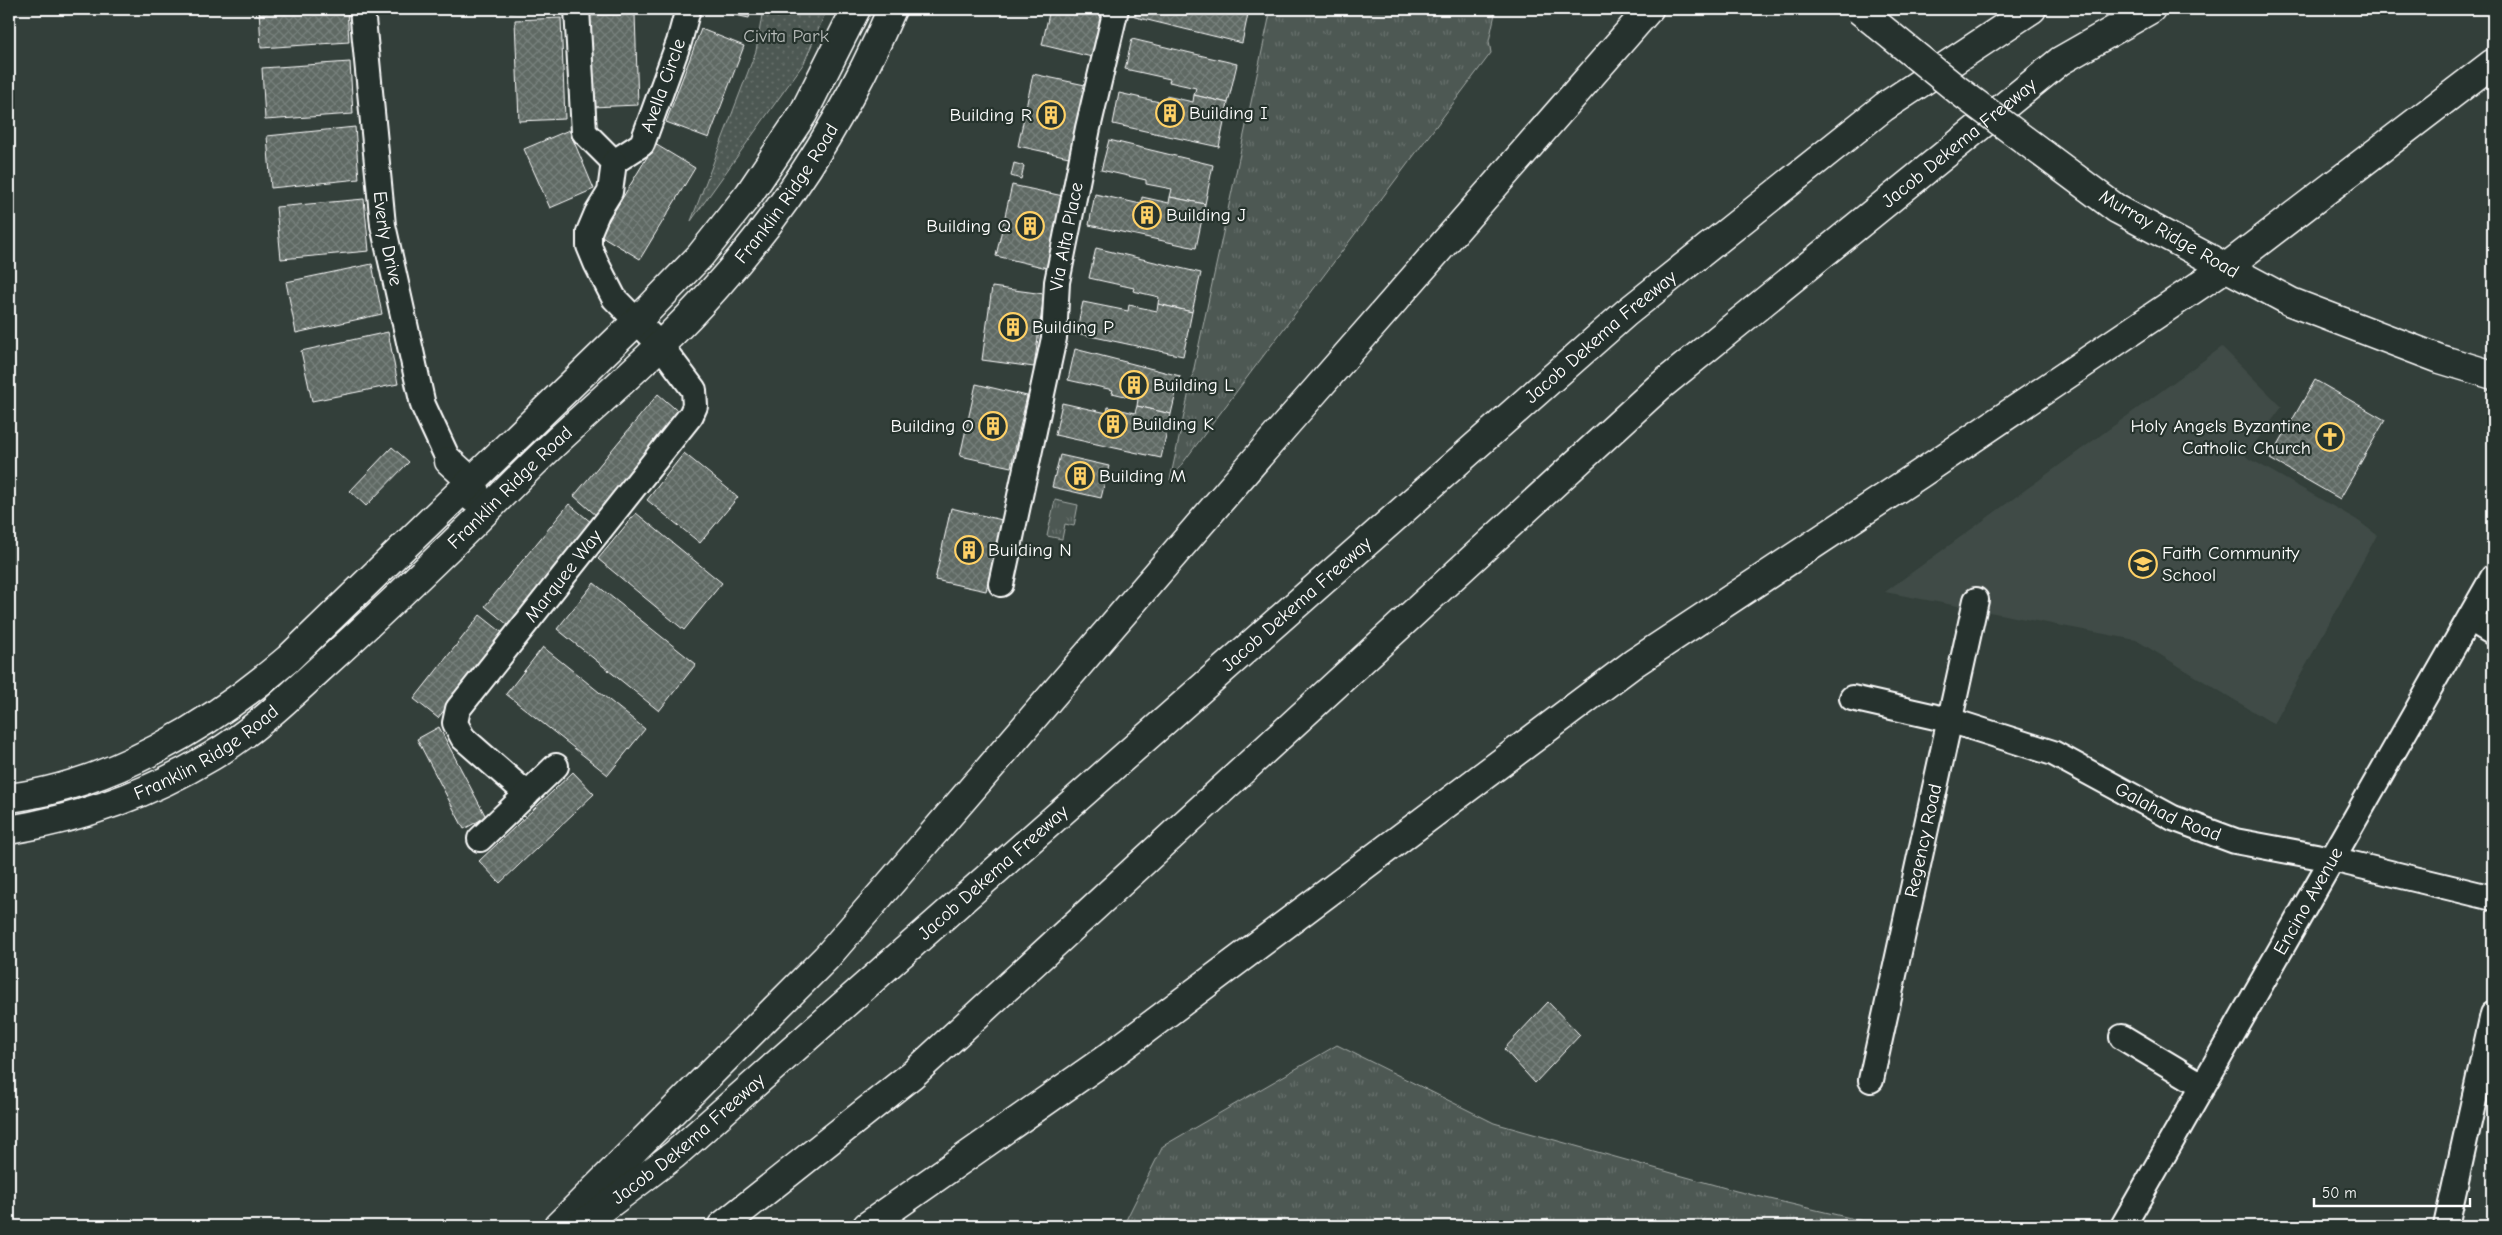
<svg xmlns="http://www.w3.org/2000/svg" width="2502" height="1235" font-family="'Comic Neue',sans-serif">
  <defs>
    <pattern id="grass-tufts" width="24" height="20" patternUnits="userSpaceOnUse" patternTransform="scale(1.25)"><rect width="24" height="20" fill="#4d5853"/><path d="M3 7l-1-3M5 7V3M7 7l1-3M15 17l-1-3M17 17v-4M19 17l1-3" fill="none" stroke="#68716d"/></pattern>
    <pattern id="park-dots" width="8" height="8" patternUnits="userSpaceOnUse" patternTransform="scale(1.25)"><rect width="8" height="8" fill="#4d5853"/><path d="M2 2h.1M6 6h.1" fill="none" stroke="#68716d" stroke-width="1.8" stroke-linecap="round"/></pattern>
    <pattern id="building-cross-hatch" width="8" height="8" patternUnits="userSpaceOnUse" patternTransform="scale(1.25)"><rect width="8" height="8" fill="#5f6964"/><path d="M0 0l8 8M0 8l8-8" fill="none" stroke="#77807b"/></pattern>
  </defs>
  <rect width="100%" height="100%" fill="#333f3a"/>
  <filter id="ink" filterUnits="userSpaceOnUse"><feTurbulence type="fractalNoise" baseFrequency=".02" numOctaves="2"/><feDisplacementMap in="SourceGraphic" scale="10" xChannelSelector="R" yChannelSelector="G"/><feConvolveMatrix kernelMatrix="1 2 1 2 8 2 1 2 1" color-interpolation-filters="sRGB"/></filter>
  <g filter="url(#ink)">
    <polygon fill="#404c47" points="2222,347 2282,407 2245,456 2357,520 2377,535 2274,724 2136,640 1885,592"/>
    <g fill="url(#grass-tufts)" stroke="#a6aca9">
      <polygon points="1271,9 1496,9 1489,41 1491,53 1170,480"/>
      <polygon points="1055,500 1078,505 1074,526 1065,524 1062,539 1047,536"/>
      <polygon points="1337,1045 1494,1123 1736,1191 1884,1226 1123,1226 1163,1146"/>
    </g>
    <polygon fill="url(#park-dots)" stroke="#a6aca9" points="763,9 827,9 804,63 691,221 756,51"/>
    <g fill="url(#building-cross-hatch)" stroke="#fff">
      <polygon points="259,9 347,9 349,42 261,48"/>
      <polygon points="510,9 543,9 511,12"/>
      <polygon points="706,9 751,9 749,18"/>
      <polygon points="1050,9 1104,9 1092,57 1042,45"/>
      <polygon points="1137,9 1249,9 1242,43 1135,17"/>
      <polygon points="635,14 638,105 592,107 588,15"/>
      <polygon points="561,18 565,119 519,121 515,20"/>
      <polygon points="701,29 744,46 709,138 666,122"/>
      <polygon points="1132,39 1237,64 1228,103 1194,95 1196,88 1169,82 1170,79 1125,69"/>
      <polygon points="350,62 353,114 265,120 262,68"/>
      <polygon points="1033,74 1085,85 1069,157 1018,146"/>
      <polygon points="1119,93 1164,103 1166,96 1193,102 1194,95 1228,103 1219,147 1113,124"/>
      <polygon points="355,127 359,179 271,188 267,136"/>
      <polygon points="569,130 594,189 550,208 524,149"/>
      <polygon points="1109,140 1213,165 1205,204 1170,197 1172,189 1146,184 1146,180 1101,170"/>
      <polygon points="655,144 695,168 640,259 600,235"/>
      <polygon points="1014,163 1024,166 1021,179 1011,176"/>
      <polygon points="1012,185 1063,196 1047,268 996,256"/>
      <polygon points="1095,194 1141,204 1142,197 1169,203 1170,197 1205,204 1196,248 1089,225"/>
      <polygon points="364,199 369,251 281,259 276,207"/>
      <polygon points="1096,248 1201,273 1192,312 1158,304 1159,297 1133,291 1134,288 1089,278"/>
      <polygon points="372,264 382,314 296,333 286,282"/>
      <polygon points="992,287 1044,294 1034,367 982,360"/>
      <polygon points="1083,302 1128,311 1129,305 1157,311 1158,304 1192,312 1183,356 1076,333"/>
      <polygon points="388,332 398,384 312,401 301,351"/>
      <polygon points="1075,349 1180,376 1171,414 1137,406 1138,399 1112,393 1113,390 1068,380"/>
      <polygon points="2315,380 2385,420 2340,499 2270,459"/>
      <polygon points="976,384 1027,396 1011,467 960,456"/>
      <polygon points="658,394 681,414 597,516 574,496"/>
      <polygon points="1062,403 1107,413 1108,407 1135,413 1137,406 1171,414 1161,458 1055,435"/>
      <polygon points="392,447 409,462 366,506 350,491"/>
      <polygon points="684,453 738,497 700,543 647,500"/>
      <polygon points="1060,455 1109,466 1101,498 1052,487"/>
      <polygon points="569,504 592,523 508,625 485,606"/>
      <polygon points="951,508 1002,520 986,591 935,580"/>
      <polygon points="636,513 722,583 684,630 598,559"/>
      <polygon points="594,583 696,664 659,711 557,629"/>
      <polygon points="480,615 504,634 438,718 414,699"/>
      <polygon points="543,647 645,729 608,775 506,694"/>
      <polygon points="439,727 486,817 464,829 417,739"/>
      <polygon points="573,772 594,794 500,883 479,861"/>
      <polygon points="1548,1002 1580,1035 1535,1083 1504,1049"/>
    </g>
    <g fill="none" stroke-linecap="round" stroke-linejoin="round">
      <defs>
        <g id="street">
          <path id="s1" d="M362 9 383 225 423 405 449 461"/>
          <path id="s2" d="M577 9 584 132 614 162 642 144 679 42 688 9"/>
          <path id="s3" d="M1001 584 1054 338 1057 282 1088 128 1116 9"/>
          <polyline points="2470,619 2493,633"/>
          <path id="s4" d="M1852 698 1949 720 2053 753 2173 818 2235 841 2332 859 2493 898"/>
          <path id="s5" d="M527 794 463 738 455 723 458 709 691 415 695 406 694 390 661 346 614 298 596 263 589 246V232L597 213 610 192 614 162"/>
          <polyline points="480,839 556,766"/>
          <polyline points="2122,1037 2202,1085"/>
          <path id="s6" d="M1871 1080 1976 600"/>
          <path id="s7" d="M2123 1226 2493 577"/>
          <polyline points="2446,1226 2493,1014"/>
        </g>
        <g id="secondary">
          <polyline points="2117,209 2291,302 2440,359 2493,375"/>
          <polyline points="449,461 471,481 475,492 473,498"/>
          <path d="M9 798C111 785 211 725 288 659L642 316 700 256 749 194 803 114 856 9"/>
          <path id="s8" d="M9 830C81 818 149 794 212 756 253 732 288 698 323 666 375 619 426 570 476 521 503 494 529 467 556 442 611 391 668 342 717 286 791 203 848 111 892 9"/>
        </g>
        <g id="highway">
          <polyline points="558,1226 826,958 1282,429 1649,9"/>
          <path id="s9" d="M580 1226 674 1155 1626 313 1884 107 2032 9"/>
          <path id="s10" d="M722 1226 913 1074 1658 388 2060 61 2151 9"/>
          <polyline points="867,1226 1110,1056 1634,663 1920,474 2225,268 2493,63"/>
        </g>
      </defs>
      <use href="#street" stroke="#fff" stroke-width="28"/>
      <use href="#secondary" stroke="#fff" stroke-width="31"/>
      <use href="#highway" stroke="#fff" stroke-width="31"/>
      <use href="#street" stroke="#26332d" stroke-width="24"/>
      <use href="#secondary" stroke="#26332d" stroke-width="28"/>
      <use href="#highway" stroke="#26332d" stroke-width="28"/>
      <defs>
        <polyline id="secondary-bridge" points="1858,9 1959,91 2117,209"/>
      </defs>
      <use href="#secondary-bridge" stroke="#fff" stroke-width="31" stroke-linecap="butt"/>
      <use href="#secondary-bridge" stroke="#26332d" stroke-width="28"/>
    </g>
  </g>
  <defs>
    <symbol id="building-ring" viewBox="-11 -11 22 22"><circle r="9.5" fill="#26332d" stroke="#ffd166" stroke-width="1.5"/><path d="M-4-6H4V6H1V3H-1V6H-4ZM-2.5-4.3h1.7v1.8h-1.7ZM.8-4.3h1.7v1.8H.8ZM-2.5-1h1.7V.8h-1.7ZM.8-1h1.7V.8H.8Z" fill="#ffd166"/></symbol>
    <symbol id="church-ring" viewBox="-11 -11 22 22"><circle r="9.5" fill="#26332d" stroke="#ffd166" stroke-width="1.5"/><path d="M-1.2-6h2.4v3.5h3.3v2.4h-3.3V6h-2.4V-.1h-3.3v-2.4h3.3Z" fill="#ffd166"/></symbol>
    <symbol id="school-ring" viewBox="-11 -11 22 22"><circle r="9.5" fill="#26332d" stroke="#ffd166" stroke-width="1.5"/><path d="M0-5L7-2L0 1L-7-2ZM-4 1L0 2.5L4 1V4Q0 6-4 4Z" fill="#ffd166"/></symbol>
  </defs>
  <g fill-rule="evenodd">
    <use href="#building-ring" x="1154" y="97" width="32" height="32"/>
    <use href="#building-ring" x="1035" y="99" width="32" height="32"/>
    <use href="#building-ring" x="1131" y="199" width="32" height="32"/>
    <use href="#building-ring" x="1014" y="210" width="32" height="32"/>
    <use href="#building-ring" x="997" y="311" width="32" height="32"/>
    <use href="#building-ring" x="1118" y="369" width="32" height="32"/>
    <use href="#building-ring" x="1097" y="408" width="32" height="32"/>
    <use href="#building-ring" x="977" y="410" width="32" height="32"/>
    <use href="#church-ring" x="2314" y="421" width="32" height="32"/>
    <use href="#building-ring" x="1064" y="460" width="32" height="32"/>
    <use href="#building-ring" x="953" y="534" width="32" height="32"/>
    <use href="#school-ring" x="2127" y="548" width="32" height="32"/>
  </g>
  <g text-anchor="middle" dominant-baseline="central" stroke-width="4.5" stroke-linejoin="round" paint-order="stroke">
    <g font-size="19" fill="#b8bcba" stroke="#26332d">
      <text x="786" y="36">Civita Park</text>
    </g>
    <g font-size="19" fill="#fff" stroke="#26332d">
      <text stroke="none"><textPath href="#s2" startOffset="261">Avella Circle</textPath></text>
      <text stroke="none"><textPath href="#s10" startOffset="1645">Jacob Dekema Freeway</textPath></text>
      <text stroke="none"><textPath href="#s8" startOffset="1024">Franklin Ridge Road</textPath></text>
      <text transform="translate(2169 234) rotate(30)">Murray Ridge Road</text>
      <text stroke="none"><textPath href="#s3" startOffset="354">Via Alta Place</textPath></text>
      <text stroke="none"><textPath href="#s1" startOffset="231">Everly Drive</textPath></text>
      <text stroke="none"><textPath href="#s9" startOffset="1354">Jacob Dekema Freeway</textPath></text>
      <text stroke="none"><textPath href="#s8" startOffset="619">Franklin Ridge Road</textPath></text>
      <text stroke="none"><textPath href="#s5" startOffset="286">Marquee Way</textPath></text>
      <text stroke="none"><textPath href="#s9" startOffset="949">Jacob Dekema Freeway</textPath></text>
      <text stroke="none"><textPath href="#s8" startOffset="214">Franklin Ridge Road</textPath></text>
      <text stroke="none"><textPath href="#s4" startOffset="338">Galahad Road</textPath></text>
      <text stroke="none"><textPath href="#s6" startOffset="245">Regency Road</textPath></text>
      <text stroke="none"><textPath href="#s9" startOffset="544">Jacob Dekema Freeway</textPath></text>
      <text stroke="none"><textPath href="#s7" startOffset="374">Encino Avenue</textPath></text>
      <text stroke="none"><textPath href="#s9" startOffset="139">Jacob Dekema Freeway</textPath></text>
    </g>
    <g font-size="19" fill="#fff" stroke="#26332d" text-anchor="start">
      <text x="1189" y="113">Building I</text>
      <text x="1032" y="115" text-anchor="end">Building R</text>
      <text x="1166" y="215">Building J</text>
      <text x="1011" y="226" text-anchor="end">Building Q</text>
      <text x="1032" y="327">Building P</text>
      <text x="1153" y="385">Building L</text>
      <text x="1132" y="424">Building K</text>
      <text x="974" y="426" text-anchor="end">Building O</text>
      <text x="2311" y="426" text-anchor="end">Holy Angels Byzantine<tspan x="2311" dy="22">Catholic Church</tspan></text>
      <text x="1099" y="476">Building M</text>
      <text x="988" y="550">Building N</text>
      <text x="2162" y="553">Faith Community<tspan x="2162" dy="22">School</tspan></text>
    </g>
  </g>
  <rect width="2502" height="1235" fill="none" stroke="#26332d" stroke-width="30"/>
  <rect x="15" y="15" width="2472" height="1205" fill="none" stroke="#fff" stroke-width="2" filter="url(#ink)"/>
  <path d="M2314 1198v8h156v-8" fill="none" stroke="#ffffff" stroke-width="2.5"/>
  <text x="2322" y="1198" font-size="15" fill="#ffffff" stroke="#26332d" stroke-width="4" paint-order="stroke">50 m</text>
</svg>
